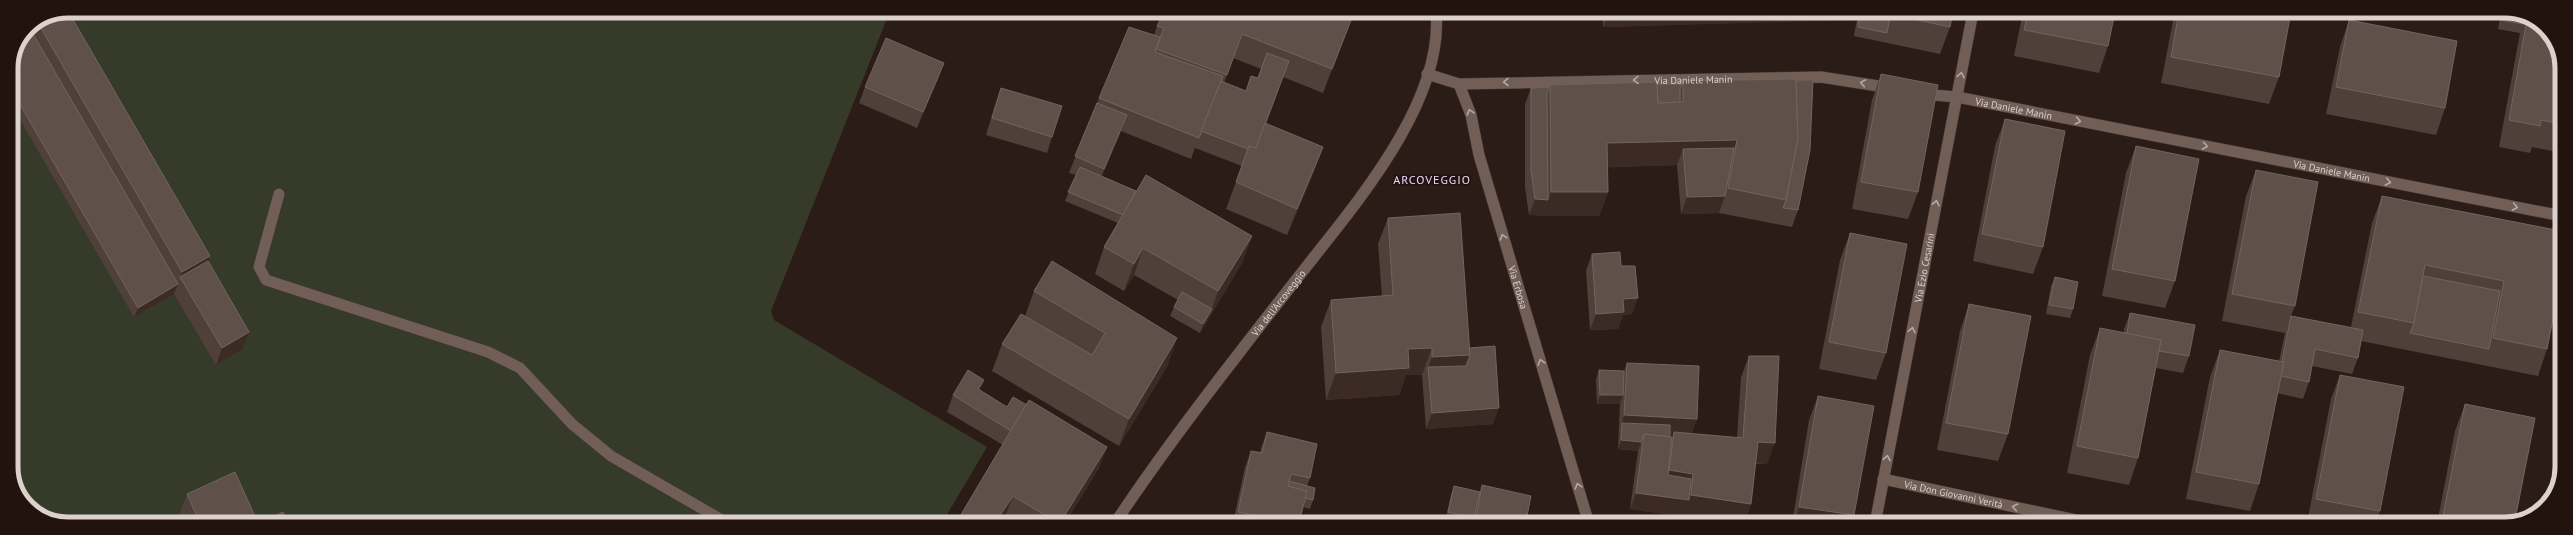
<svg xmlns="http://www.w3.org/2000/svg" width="2573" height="535" font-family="'PT Sans',sans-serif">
  <rect width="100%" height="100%" fill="#2c1c17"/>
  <polygon fill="#353b28" points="68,11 890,11 771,311 774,320 987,447 942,523 57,523 25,505 11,474 11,68 28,28"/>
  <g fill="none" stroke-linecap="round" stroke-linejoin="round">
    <defs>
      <polyline id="service" points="279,194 259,267 266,280 488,352 520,368 572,424 611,456 727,523"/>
      <g id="minor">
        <path id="s1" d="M1427 74 1459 84 1821 77 1891 88"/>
        <path id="s2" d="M1459 84 1471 115 1479 155 1589 524"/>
        <path id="s3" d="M1922 94 1957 97 2562 216"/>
        <path id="s4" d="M1883 479 2095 524"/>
        <path id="s5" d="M1875 524 1973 12"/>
      </g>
      <g id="tertiary">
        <path id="s6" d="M1115 523C1153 466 1194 411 1236 357 1262 323 1288 290 1314 257 1364 194 1444 97 1436 12"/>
      </g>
    </defs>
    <use href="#service" stroke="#433733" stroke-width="12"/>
    <use href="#minor" stroke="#433733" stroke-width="12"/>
    <use href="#tertiary" stroke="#433733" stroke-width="12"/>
    <use href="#service" stroke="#705e57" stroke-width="11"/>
    <use href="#minor" stroke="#705e57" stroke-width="11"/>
    <use href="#tertiary" stroke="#705e57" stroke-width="11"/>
  </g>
  <g fill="#50403a" fill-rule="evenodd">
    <polygon points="68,11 208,261 249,332 243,349 216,365 174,294 134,317 11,104 11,68 28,28"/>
    <polygon points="1603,12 1953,12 1950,27 1940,54 1854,36 1857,19 1603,27"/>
    <polygon points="2023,12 2115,12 2108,46 2099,73 2014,56"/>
    <polygon points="2175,12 2291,12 2279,77 2269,104 2161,83 2174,16"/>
    <polygon points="2501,12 2516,12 2523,24 2526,18 2548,30 2562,64 2562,153 2532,147 2530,153 2499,147 2520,33 2498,29"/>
    <path d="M1353 15 1323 93 1283 77 1266 124 1323 147 1313 174 1287 235 1226 209 1242 166 1195 148 1191 159 1121 131 1102 176 1136 191 1252 236 1242 263 1200 333 1170 316 1174 307 1178 300 1134 275 1124 291 1095 274 1104 247 1118 223 1065 201 1076 175 1069 173 1099 98 1154 35 1157 26ZM1233 58 1261 69 1258 78 1246 91 1224 83Z"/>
    <polygon points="2349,20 2445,108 2436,135 2326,114 2340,47"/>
    <polygon points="944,63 938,79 917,128 859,103 865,87"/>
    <polygon points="1881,74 1918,192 1908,219 1852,209 1872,100"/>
    <polygon points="1683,81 1798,210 1792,227 1719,213 1681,214 1677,165 1607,167 1608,192 1599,216 1529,215 1525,187 1525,104 1531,88 1549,87 1550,85 1682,84"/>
    <polygon points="1001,88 1052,137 1047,153 986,135 995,105"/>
    <polygon points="2005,119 2043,247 2033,274 1973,261 1995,146"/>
    <polygon points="2136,146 2175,281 2165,308 2102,296 2126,173"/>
    <polygon points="2256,170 2295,306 2291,316 2351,327 2372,223 2382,196 2561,231 2547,349 2538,376 2361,341 2358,358 2352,374 2312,366 2309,382 2303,399 2277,393 2259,484 2250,511 2186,499 2210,377 2220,350 2279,361 2285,333 2222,321 2246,196"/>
    <polygon points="1388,218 1469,348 1493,424 1426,429 1422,375 1406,375 1399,395 1326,400 1321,327 1331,300 1382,296 1378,244"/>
    <polygon points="1850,233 1886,353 1876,380 1819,369 1840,260"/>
    <polygon points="1592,254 1621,266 1632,314 1623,315 1618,329 1590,330 1586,271"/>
    <polygon points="2055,277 2073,309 2070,318 2046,314 2051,286"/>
    <polygon points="1034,291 1168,365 1119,446 992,371 1002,344 1025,316"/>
    <polygon points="1969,304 2008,434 1998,461 1937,450 1960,331"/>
    <polygon points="2130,313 2189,356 2183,373 2156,368 2138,458 2129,485 2067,473 2090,355 2100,328 2124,333 2124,329"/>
    <path d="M1749 356 1767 464H1756L1751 504 1744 524H1734L1630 509 1638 451 1618 449 1620 404H1597L1596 379 1599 370 1624 371 1627 363 1697 419 1691 434 1737 438 1741 377ZM1670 434 1673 435 1672 437H1670Z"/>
    <polygon points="2340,375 2380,511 2375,524 2307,523 2331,399"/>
    <polygon points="984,380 980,390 1007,407 1027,405 1107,447 1099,468 1065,523 1015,523 1005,517 1003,445 947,412 953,395"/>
    <polygon points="1818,396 1854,515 1851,524 1792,524 1809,420"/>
    <polygon points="2465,404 2505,524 2437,524 2455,431"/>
    <polygon points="1267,432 1310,478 1307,486 1313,500 1310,509 1303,507 1299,523 1233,523 1245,467 1251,451 1260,452 1261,448"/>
    <polygon points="1482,485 1526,521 1537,524 1455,524 1445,521 1451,495 1454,486 1480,492"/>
    <polygon points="187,494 258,523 182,523 179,516"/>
  </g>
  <g fill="#3c2b25">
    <polygon points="1609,12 1860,12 1857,20 1603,27"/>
    <polygon points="1353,15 1344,40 1323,93 1332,69"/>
    <polygon points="944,63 938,79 917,128 923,112"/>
    <polygon points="1127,115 1121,131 1098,185 1104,169"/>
    <polygon points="1737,140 1728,164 1683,149 1677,165 1598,168 1607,143"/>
    <polygon points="1323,147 1313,174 1287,235 1297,209"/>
    <polygon points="1551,192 1608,192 1599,216 1542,216"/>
    <polygon points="1725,196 1719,213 1681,214 1687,197"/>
    <polygon points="1535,199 1548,200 1542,216 1529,215"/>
    <polygon points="1252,236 1242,263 1200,333 1203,324 1212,309 1218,291"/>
    <polygon points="1143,248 1134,275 1124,291 1134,264"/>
    <polygon points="210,256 202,278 180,277 182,272"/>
    <polygon points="178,284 174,294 134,317 138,308"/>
    <polygon points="1638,298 1632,314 1623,315 1618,329 1590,330 1596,314 1623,299"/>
    <polygon points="249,332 243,349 216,365 222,348"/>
    <polygon points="1177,338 1168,365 1119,446 1129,419"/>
    <polygon points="1432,348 1422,375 1406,375 1399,395 1326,400 1336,373 1408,349"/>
    <polygon points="1470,355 1460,382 1428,367 1432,357"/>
    <polygon points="984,380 978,396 978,389"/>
    <polygon points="1600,395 1623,395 1620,404 1597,404"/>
    <polygon points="1499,408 1493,424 1426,429 1432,413"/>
    <polygon points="1624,415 1697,419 1691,436 1674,432 1673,435 1622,432 1622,423"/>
    <polygon points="1621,440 1641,442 1638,451 1618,449"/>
    <polygon points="1758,442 1775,443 1767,464 1750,463"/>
    <polygon points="1107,447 1099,468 1065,523 1060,523"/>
    <polygon points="1669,470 1693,474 1686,495 1662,492"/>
    <polygon points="1636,493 1689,500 1691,495 1751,504 1744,524 1734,524 1630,509"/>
    <polygon points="1013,496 1005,517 1001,523 995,523"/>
    <polygon points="1799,507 1854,515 1851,524 1793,524"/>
  </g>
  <g fill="#60504a" stroke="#73645e">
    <polygon points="68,11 210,256 182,272 38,23"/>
    <polygon points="1164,11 1343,12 1353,15 1332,69 1242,34 1227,75 1156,49 1164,28 1157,26"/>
    <polygon points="1860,12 1891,12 1887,33 1858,27"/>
    <polygon points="1894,12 1953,12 1950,27 1894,15"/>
    <polygon points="2028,12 2115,12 2108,46 2024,30"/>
    <polygon points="2179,12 2291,12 2279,77 2171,57"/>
    <polygon points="2503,12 2516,12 2525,17 2523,24 2501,20"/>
    <polygon points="2527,19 2548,30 2562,64 2562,124 2541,120 2540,126 2509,120"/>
    <polygon points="2349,20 2457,41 2445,108 2336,87"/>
    <polygon points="29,27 178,284 138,308 11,89 11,68 28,28"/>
    <polygon points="1129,27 1160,37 1155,52 1223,76 1199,138 1099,98"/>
    <polygon points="886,38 944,63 923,112 865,87"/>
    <polygon points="1267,53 1289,61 1256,148 1249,146 1248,149 1201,131 1221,81 1246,91 1251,76 1258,78"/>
    <polygon points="1881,74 1938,85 1918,192 1861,182"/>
    <polygon points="1796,79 1798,139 1786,200 1728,188 1737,140 1607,143 1608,192 1551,192 1550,85 1657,82 1658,103 1683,102 1683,81"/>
    <polygon points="1796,80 1813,80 1810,150 1798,210 1783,208 1786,200 1798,139"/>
    <polygon points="1657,84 1682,84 1680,89 1680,102 1658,103"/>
    <polygon points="1549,87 1547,93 1548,200 1535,199 1531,170 1531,88"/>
    <polygon points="1001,88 1062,106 1052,137 992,118"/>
    <polygon points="1097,103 1127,115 1104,169 1075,156"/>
    <polygon points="2005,119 2065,131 2043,247 1982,234"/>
    <polygon points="1265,123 1323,147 1297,209 1236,182 1249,146 1256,148"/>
    <polygon points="2136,146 2199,159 2175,281 2112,269"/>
    <polygon points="1734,148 1725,196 1687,197 1683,149"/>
    <polygon points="1080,167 1136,191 1123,215 1068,192"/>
    <polygon points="2256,170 2318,182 2295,306 2232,294"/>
    <polygon points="1146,175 1252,236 1218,291 1143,248 1134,264 1104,247"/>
    <polygon points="2382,196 2561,231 2561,278 2547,349 2493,338 2504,281 2425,265 2414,323 2358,312"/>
    <polygon points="1460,213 1470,355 1432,357 1432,348 1408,349 1409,368 1336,373 1331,300 1393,295 1388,218"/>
    <polygon points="1850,233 1907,244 1886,353 1829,342"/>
    <polygon points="1620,252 1621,266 1635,266 1638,298 1623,299 1624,312 1596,314 1592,254"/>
    <polygon points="208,261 249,332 222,348 180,277"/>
    <polygon points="1052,261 1177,338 1129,419 1002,344 1021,314 1092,355 1105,333 1034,291"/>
    <polygon points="2423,276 2500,291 2489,349 2410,333 2414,323"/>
    <polygon points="2055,277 2078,282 2073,309 2049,305"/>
    <polygon points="1182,292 1212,309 1203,324 1174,307"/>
    <polygon points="1969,304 2031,316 2008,434 1946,423"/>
    <polygon points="2130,313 2195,325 2189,356 2159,351 2161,340 2127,334"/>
    <polygon points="2291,316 2363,330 2358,358 2315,349 2309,382 2281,376 2284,362 2282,362"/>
    <polygon points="2100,328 2161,340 2138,458 2077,446"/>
    <polygon points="1495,346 1499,408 1432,413 1428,367 1466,366 1470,355 1469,348"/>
    <polygon points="2220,350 2284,362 2259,484 2196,472"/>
    <polygon points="1749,356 1779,356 1775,443 1758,442 1751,504 1691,495 1693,474 1669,470 1674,432 1743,438"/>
    <polygon points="1627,363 1699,366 1697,419 1624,415"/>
    <polygon points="968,370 984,380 978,389 1007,407 1013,397 1027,405 1011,431 953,395"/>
    <polygon points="1599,370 1624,371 1623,395 1600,395"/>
    <polygon points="2340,375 2404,387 2380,511 2316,499"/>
    <polygon points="1818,396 1874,406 1854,515 1799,507"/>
    <polygon points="1029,400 1107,447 1060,523 1058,523 1013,496 995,523 956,523"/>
    <polygon points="2465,404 2535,418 2515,520 2505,524 2456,524 2442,521"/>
    <polygon points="1622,423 1670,425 1670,437 1644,434 1641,442 1621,440"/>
    <polygon points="1267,432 1317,444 1310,478 1291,474 1288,486 1307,491 1299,523 1294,523 1238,512 1251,451 1262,453"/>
    <polygon points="1644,434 1672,437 1668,475 1691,479 1689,500 1636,493"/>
    <polygon points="235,472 258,523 200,523 187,494"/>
    <polygon points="1289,481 1315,488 1313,500 1305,498 1307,491 1288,486"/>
    <polygon points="1482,485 1531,496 1526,521 1537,524 1475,524"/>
    <polygon points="1454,486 1480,492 1474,518 1448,512"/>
    <polygon points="283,512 288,523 260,523"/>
  </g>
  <defs><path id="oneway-chevron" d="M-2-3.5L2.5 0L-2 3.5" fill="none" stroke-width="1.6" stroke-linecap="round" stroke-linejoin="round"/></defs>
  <g stroke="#b6a9a4">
    <use href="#oneway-chevron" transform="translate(1961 75) rotate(-79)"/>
    <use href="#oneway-chevron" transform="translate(1636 80) rotate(179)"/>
    <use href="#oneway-chevron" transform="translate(1506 82) rotate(179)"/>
    <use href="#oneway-chevron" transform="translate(1863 83) rotate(-170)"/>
    <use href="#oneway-chevron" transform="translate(1470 112) rotate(-106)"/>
    <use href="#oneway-chevron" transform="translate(2078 121) rotate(11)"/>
    <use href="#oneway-chevron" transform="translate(2205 146) rotate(11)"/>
    <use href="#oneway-chevron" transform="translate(2388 182) rotate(11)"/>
    <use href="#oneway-chevron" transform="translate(1936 203) rotate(-79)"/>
    <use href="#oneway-chevron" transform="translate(2515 207) rotate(11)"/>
    <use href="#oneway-chevron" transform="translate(1503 237) rotate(-107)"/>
    <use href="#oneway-chevron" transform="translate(1912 330) rotate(-79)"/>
    <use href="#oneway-chevron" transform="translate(1541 362) rotate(-107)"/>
    <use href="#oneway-chevron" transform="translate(1887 458) rotate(-79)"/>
    <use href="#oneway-chevron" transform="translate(1578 486) rotate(-107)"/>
    <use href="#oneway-chevron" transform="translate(2015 507) rotate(-168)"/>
  </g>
  <g text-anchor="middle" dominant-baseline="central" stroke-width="4" stroke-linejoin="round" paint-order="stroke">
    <g font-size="10" fill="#dcd1cd" stroke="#22130e">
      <text stroke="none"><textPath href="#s1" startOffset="268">Via Daniele Manin</textPath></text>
      <text stroke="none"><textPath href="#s3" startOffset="93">Via Daniele Manin</textPath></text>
      <text stroke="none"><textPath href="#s3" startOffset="417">Via Daniele Manin</textPath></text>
      <text stroke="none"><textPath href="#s5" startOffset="261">Via Ezio Cesarini</textPath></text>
      <text stroke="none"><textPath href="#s2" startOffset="212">Via Erbosa</textPath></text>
      <text stroke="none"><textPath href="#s6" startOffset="274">Via dell'Arcoveggio</textPath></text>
      <text stroke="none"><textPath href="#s4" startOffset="72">Via Don Giovanni Verità</textPath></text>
    </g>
    <g font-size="12" letter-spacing="1" fill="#f4d5fb" stroke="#22130e">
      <text x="1432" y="179">ARCOVEGGIO</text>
    </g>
  </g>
  <path d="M0 0H2573V535H0ZM68 18H2505A50 50 0 0 1 2555 68V467A50 50 0 0 1 2505 517H68A50 50 0 0 1 18 467V68A50 50 0 0 1 68 18Z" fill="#22130e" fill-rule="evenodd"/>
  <path fill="none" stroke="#dcd1cd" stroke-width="5" d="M68 18H2505A50 50 0 0 1 2555 68V467A50 50 0 0 1 2505 517H68A50 50 0 0 1 18 467V68A50 50 0 0 1 68 18Z"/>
</svg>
